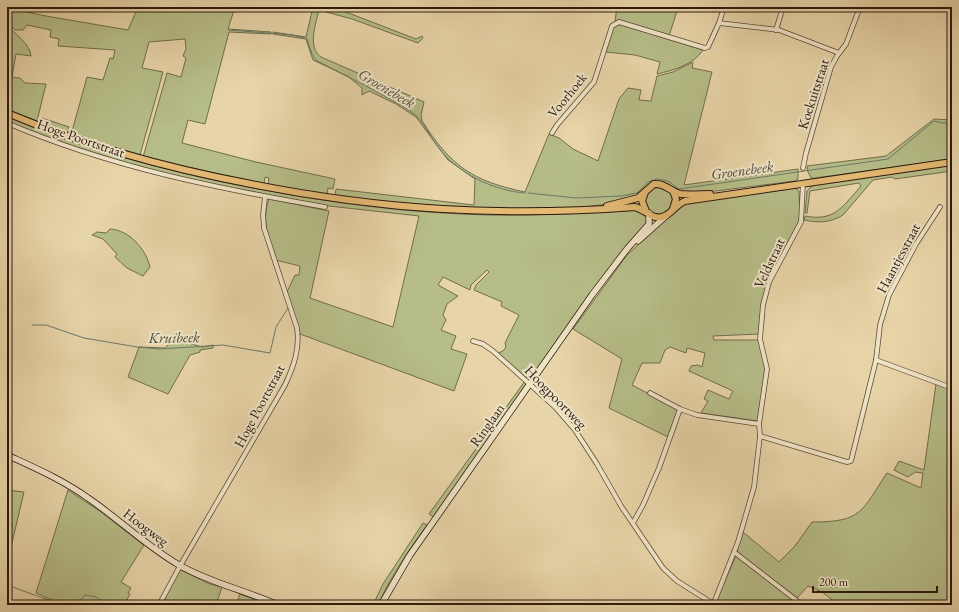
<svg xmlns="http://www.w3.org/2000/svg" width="959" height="612" font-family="'EB Garamond',serif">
  <rect width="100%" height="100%" fill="#e7d4a8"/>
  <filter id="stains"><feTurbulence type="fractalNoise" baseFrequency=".005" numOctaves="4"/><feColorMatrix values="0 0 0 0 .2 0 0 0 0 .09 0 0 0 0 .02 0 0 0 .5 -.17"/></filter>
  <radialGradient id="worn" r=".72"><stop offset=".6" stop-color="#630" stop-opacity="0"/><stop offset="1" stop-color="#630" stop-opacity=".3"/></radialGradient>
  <g fill="#b6bd88" stroke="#716c4c">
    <polygon points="138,7 235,7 228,29 271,32 271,34 229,32 205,124 188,120 182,143 256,162 335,179 333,189 328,188 327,195 268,185 269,178 265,177 264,184 143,157 167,73 181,77 186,58 183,56 186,49 185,39 149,42 142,68 163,72 140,155 71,135 87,77 103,80 110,58 113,59 115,50 58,46 59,39 50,37 51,30 27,25 23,30 15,30 7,22 7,8 46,16 128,30"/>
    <path d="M313 7H333L416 39 422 36 423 38 418 43 352 19 319 10C316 23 307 48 321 57L424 102 421 115 422 121C451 166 472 181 525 192L549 134 559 138 573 149 598 161 619 99 628 88 641 90 639 100 651 101 657 76 673 72 693 62 692 68 712 72 684 185 798 169V179L795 181 716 191 683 192 661 181C647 183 648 188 638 195 629 201 611 203 600 205 513 217 422 205 335 196L336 189 474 205 475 179 448 160 416 117 396 104 369 91 362 95V88L349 77 313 60 306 39 273 34V32L306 37Z"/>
    <polygon points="617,7 676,7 678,8 669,36 621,21 615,21"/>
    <path d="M619 24 703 50C693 65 674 70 657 74L660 62 635 55 606 52 613 27Z"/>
    <path d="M7 25C14 33 31 45 31 56L16 54 12 77 20 78 25 83 46 84 37 121 7 109Z"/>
    <path d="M7 116C87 150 167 171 253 188 331 203 408 213 488 215 538 216 590 213 640 210L647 216 646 226 609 268 531 378 525 377 498 353 503 351 506 347 505 343 519 315 501 306 502 302 474 290 476 285 489 272 487 270 471 285 470 290 443 277 438 285 458 296 447 304 443 315 446 320 441 330 456 336 451 349 467 354 454 391 300 334 287 292 295 275H299L300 266 275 260C269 239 261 221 269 199L329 211 310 298 393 327 419 216 329 206 172 177 58 142 7 122Z"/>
    <polygon points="42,118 69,127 68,133 41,124"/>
    <polygon points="934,119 952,120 952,159 815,178 811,178 808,172 807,166 886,156"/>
    <path d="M952 165V171L895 179 892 177 873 180 843 215C831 223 817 223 804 220L805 216C835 222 843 206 861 186L859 183 810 191 807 213H805L807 191 813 185Z"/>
    <circle cx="659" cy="200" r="14"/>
    <polygon points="795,188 799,191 800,221 767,282 761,307 759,334 713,336 714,340 759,340 765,367 765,378 758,421 701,413 708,401 704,399 708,390 729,399 733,391 689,371 691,366 698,365 702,367 705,353 687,348 686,353 670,347 665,350 660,363 642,363 632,385 679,410 668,437 609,408 622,359 573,329 627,255 684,203"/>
    <path d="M110 229C129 230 146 249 150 267L143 276 127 268 115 257 117 254 103 239 92 235 97 232 106 233Z"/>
    <polygon points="182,341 202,347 213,345 213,348 200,350 200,352 190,355 168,394 128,377 139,347 165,348 170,343"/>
    <polygon points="525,381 526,385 433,517 429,514"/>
    <path d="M936 384 952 390V605H839L822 592 808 586 797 598 738 553 737 549 743 532 779 562 795 546 812 522C862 522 861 512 887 473L921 488 923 473 915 472 908 477 894 470 899 461 924 470Z"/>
    <polygon points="7,490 24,492 7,564"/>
    <polygon points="68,490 101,512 144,545 121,582 131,588 128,593 130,594 124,605 63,605 36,593"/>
    <path d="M423 523 427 525C408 551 391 576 378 605H373L383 584Z"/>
    <polygon points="736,556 795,601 792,605 714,605"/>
    <polygon points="181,570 210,584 222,587 216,605 162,605 178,572"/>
    <polygon points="240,594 269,605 236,605"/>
  </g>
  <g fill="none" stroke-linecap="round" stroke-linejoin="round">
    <g stroke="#6c796b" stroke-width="1">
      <path d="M229 30 293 35 307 39 312 54 316 60C347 77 384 94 413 113 424 121 430 137 438 147 457 173 494 191 525 193"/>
      <polyline points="528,193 576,198 621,196 637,193 648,182 657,179 668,181 679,189 888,159 934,121 942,123 952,122"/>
      <polyline points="32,325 46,325 84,338 137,347 160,349 223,345 270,353 276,327 288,308"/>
      <polyline points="7,585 62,605"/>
      <polyline points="76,605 85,595 96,597 108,605"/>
    </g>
    <defs>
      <g id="street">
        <polyline points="719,23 779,30 839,53"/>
        <polyline points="776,30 783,7"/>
        <path d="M7 123C110 167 215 188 325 207"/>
        <polyline points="552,133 557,125 594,82 612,26 619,22 705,48 708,47 719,23 724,7"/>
        <polyline points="803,168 806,153 831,67 837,56 846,44 860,7"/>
        <polyline points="473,341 483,344 493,351 555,407 575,430 597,464 621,506 663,568 677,581 712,603"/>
        <polyline points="876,360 952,388"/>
        <polyline points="650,393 680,409 697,415 759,424"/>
        <polyline points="760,436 847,462 851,461 876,360 880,325 889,295 916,244 940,207"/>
        <polyline points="633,523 643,505 659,468 680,409"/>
        <polyline points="734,552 796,600"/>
        <path d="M159 605 180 566 285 385C294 366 300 348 297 328L264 228 263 215 265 197"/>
        <polyline points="713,605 738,542 754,487 760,436 759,424 767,369 760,339 763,305 769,282 801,222 803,183"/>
      </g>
      <g id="secondary">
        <polyline points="638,241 666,216"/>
        <path d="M7 455C35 468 63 480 88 498 119 519 146 546 179 565 210 583 245 590 278 605"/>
        <polyline points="381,605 410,555 592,295 627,249 649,224 649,213"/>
      </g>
      <g id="primary">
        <path d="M7 113C86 146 167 168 251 184 382 210 502 217 635 207 643 209 648 215 655 217 669 220 674 205 685 201L952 162"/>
        <polyline points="673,191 676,199 673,209"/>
        <polyline points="645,192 642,201 646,211"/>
        <path d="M607 206 638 198 654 184C666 183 670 192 681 194 690 195 701 194 710 194"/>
      </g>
    </defs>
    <use href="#street" stroke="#5b4835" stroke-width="5.5"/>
    <use href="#secondary" stroke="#2c1a0f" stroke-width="7"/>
    <use href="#primary" stroke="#2c1a0f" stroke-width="8"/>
    <use href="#street" stroke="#efe3c6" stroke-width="4"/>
    <use href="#secondary" stroke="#efe3c6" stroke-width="5.5"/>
    <use href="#primary" stroke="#e4ba74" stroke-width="6"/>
  </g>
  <g text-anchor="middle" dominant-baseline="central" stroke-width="4" stroke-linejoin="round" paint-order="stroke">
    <g font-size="14" fill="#2c1a0f" stroke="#efe3c6">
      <text transform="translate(813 94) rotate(-72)">Koekuitstraat</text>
      <text transform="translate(567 95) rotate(-51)">Voorhoek</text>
      <text transform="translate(81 138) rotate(19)">Hoge Poortstraat</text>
      <text transform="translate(898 258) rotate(-62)">Haantjesstraat</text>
      <text transform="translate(769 263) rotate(-65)">Veldstraat</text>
      <text transform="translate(556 397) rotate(46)">Hoogpoortweg</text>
      <text transform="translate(259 406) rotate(-62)">Hoge Poortstraat</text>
      <text transform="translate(487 425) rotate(-55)">Ringlaan</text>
      <text transform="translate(146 527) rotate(37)">Hoogweg</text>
    </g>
    <g font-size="15" font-style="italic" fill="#4c493d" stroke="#efe3c6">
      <text transform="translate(387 88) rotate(30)">Groenebeek</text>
      <text transform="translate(742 170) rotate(-8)">Groenebeek</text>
      <text transform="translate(174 337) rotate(-1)">Kruibeek</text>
    </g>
  </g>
  <rect width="959" height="612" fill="none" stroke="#e7d4a8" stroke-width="24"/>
  <rect x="8" y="8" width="943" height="596" fill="none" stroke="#2c1a0f" stroke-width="2"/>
  <rect x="12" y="12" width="935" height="588" fill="none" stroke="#2c1a0f"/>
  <path d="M813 586v6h124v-6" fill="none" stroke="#2c1a0f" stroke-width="2"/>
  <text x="819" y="586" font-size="12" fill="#2c1a0f" stroke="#efe3c6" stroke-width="3" paint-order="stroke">200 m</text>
  <rect width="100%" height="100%" filter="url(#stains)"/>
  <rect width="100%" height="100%" fill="url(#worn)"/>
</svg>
